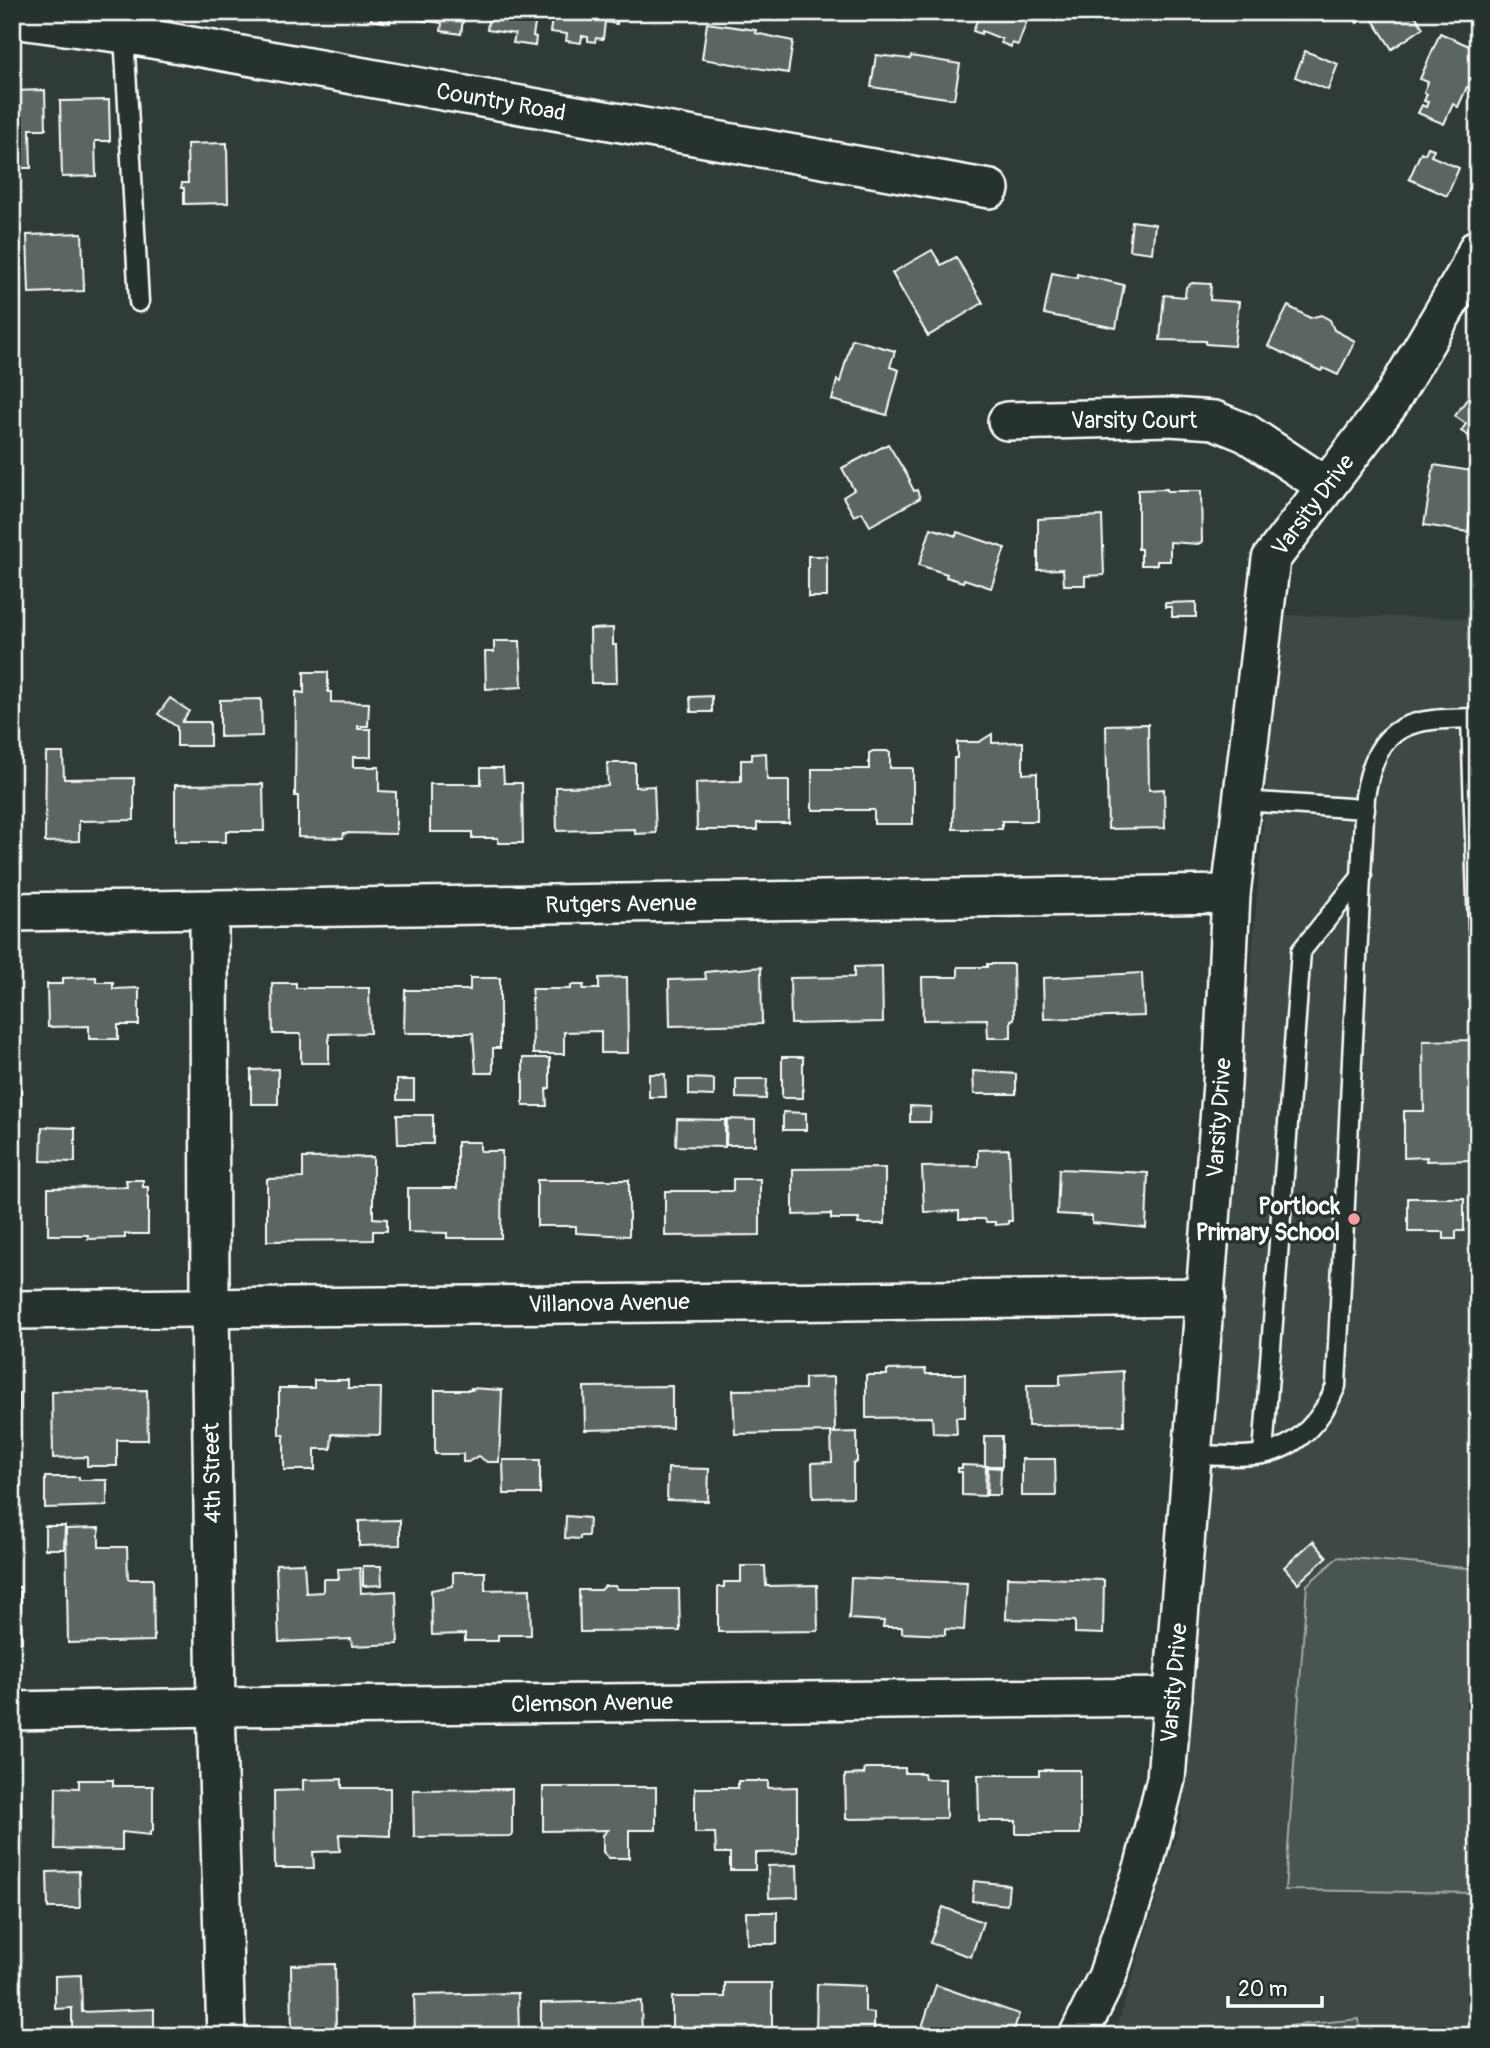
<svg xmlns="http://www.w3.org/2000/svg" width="1490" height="2048" font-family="Pangolin,sans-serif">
  <rect width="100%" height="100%" fill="#2f3b35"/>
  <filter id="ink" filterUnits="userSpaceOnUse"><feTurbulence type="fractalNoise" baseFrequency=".0143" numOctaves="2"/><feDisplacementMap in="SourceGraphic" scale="14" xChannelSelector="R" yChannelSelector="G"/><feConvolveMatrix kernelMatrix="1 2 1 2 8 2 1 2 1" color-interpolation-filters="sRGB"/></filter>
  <g filter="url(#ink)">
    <polygon fill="#3c4842" points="1280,615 1478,618 1478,2036 1114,2036 1181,1820"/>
    <g fill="#4a544f" stroke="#a4aaa7" stroke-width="2">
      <polygon points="1338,1557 1478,1569 1478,1893 1285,1890 1307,1585"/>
      <polygon points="1359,2019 1361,2036 1186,2036"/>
    </g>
    <g fill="#5b6661" stroke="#fff" stroke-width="2">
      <polygon points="364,12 391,12 390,23 371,20 371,13"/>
      <polygon points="414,12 464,12 461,34 441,31 442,23 413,19"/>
      <polygon points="482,12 537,12 533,36 536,37 535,46 513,43 515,34 487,30 489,16 482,15"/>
      <polygon points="553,12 618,12 617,24 605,22 603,39 596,38 595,42 588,41 588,37 582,36 581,43 566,41 567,34 550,32"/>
      <polygon points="980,12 1040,12 1034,17 1029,15 1018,45 1012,43 1011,47 1001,43 1002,39 982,31 981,34 973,31"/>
      <polygon points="1350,12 1413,12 1423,28 1392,49 1369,14 1357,23"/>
      <polygon points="707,23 756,30 755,33 793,41 788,73 702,59"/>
      <polygon points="1440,33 1478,50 1478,92 1467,87 1458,107 1453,104 1444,124 1418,113 1422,105 1426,107 1428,102 1424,101 1427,94 1424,92 1428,82 1420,79"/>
      <polygon points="1305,51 1338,64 1328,90 1295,77"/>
      <polygon points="876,55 910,59 911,56 960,64 954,99 871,87"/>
      <polygon points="45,90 46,129 30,129 31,168 12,168 12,91"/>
      <polygon points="109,100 110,141 95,141 96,176 62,177 60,101"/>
      <polygon points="227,143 228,203 184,204 184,188 181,188 182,183 188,183 187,144"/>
      <polygon points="1428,147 1434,149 1431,156 1459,168 1447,196 1409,179 1421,152 1425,154"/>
      <polygon points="1132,221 1155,224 1152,253 1129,250"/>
      <polygon points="82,233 84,291 29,293 27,235"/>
      <polygon points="932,250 941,265 956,257 983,303 928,336 892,273"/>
      <polygon points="1052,273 1077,278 1077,274 1124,285 1116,328 1044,314"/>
      <polygon points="1192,283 1211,284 1210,300 1239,302 1234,346 1206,344 1206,341 1160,340 1164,295 1185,297 1186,287"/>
      <polygon points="1288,306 1310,318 1321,315 1330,320 1334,330 1355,341 1338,375 1323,368 1321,371 1268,346"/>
      <polygon points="852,339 895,351 890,367 899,370 887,415 832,400 837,380 840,382"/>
      <polygon points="1469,396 1478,402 1478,442 1461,431 1466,424 1455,416"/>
      <polygon points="888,444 910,480 909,481 914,491 917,490 920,498 870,526 862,512 854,516 843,497 854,490 842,468"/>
      <polygon points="1434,465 1478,472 1468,532 1424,525"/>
      <polygon points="1167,489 1167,491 1201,491 1202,542 1198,544 1170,542 1170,561 1157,561 1157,565 1141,565 1141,549 1138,549 1138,490"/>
      <polygon points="1102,516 1104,575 1085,576 1085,585 1064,585 1063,569 1038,570 1038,519"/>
      <polygon points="931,528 956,536 957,532 1005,548 991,588 964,579 963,582 946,577 947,574 919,565"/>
      <rect x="808" y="556" width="19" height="41"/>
      <polygon points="1196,602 1196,617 1172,617 1172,607 1165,607 1165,603"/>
      <polygon points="613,628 613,645 616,645 617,683 591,683 590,629"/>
      <polygon points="494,641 520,641 522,687 486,689 485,652 494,652"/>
      <polygon points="304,672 328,672 328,692 331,692 331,702 369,703 368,726 358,726 358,729 371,729 371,757 353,757 353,767 379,767 379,791 396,792 396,834 344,833 343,838 298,837 298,796 295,796 296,692 304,693"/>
      <polygon points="712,696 712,712 691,712 690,697"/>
      <polygon points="170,698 189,711 182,722 210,722 210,746 177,746 177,727 158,714"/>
      <polygon points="261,699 262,736 220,737 220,700"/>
      <polygon points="1148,724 1149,790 1164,789 1165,828 1108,829 1106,725"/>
      <polygon points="992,734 992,743 1023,742 1023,774 1037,773 1037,821 1002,821 1002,829 953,829 954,758 957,758 957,742 979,742"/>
      <polygon points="873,751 887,751 890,753 890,768 913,768 913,824 874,824 874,810 812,810 812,769 869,769 869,753"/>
      <polygon points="46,753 63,753 64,779 134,778 134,820 79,821 79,841 45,842"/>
      <polygon points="766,753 767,780 789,780 789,823 757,823 757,830 697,830 696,783 741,781 741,760 752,760 752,754"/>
      <polygon points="607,763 635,763 635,787 654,786 656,833 635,834 635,829 557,831 556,787 608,786"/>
      <polygon points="481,768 503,768 504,783 522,783 523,843 498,843 498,838 472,838 472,832 430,832 430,784 481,784"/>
      <polygon points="263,784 264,831 226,831 226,842 175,842 175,785"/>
      <polygon points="987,964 1013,964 1014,1019 1011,1020 1011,1038 988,1038 987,1019 923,1020 922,977 958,977 958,967 987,967"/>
      <polygon points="882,966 883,1022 791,1024 790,978 854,977 854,967"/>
      <polygon points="761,967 762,1024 670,1026 669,980 706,979 705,972"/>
      <polygon points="1142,973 1144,1016 1044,1019 1043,978"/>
      <polygon points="96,977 96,982 113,982 113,989 139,988 139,1025 118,1025 118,1039 89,1039 89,1026 48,1027 47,984 63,984 63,978"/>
      <polygon points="627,977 628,1053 601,1053 601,1031 564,1032 564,1054 533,1054 532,989 571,989 571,985 584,985 583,989 599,989 599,978"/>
      <polygon points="470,978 500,978 500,1048 493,1048 493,1073 476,1073 473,1033 404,1033 405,990 470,990"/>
      <polygon points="272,983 296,983 296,988 369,988 370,1033 329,1034 329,1063 301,1063 301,1034 273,1034"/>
      <polygon points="1478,1040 1478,1160 1426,1161 1427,1157 1404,1158 1404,1111 1424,1111 1423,1041"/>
      <rect x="782" y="1057" width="21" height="41"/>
      <polygon points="523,1058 550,1058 550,1088 546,1089 547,1106 523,1106"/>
      <polygon points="278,1069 278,1104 251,1104 251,1070"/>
      <polygon points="973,1071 1016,1074 1016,1094 974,1094"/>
      <polygon points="12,1074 20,1074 21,1104 12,1104"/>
      <polygon points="649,1074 665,1074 666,1097 649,1097"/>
      <polygon points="689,1078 714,1079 714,1096 689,1095"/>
      <polygon points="736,1079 767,1079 766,1099 736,1098"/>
      <rect x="397" y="1080" width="17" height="20"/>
      <polygon points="910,1106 931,1107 930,1122 910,1122"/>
      <polygon points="783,1112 806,1113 806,1130 783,1130"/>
      <polygon points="397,1115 433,1115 433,1144 398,1144"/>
      <polygon points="677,1119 725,1120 725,1147 676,1146"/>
      <polygon points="727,1119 755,1120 755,1145 726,1145"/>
      <polygon points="42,1127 75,1128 75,1162 41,1161"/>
      <polygon points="457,1142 480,1142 480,1151 502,1151 501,1238 447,1238 447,1233 408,1232 408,1188 457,1188"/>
      <polygon points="1009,1149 1012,1221 1008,1221 1008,1224 995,1225 995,1222 986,1222 985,1219 959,1219 959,1211 924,1212 922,1167 978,1166 978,1150"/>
      <polygon points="373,1157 373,1218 387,1219 387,1231 373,1231 373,1240 267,1241 267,1179 303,1178 303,1158"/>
      <polygon points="12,1165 15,1182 16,1240 12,1240"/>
      <polygon points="885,1168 885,1224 858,1224 859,1219 831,1219 831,1214 793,1215 793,1169"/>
      <polygon points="1059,1169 1148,1173 1146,1228 1092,1223 1092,1216 1057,1214"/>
      <polygon points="733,1179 760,1179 760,1235 665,1236 665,1191 733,1191"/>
      <polygon points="126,1180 143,1180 143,1187 148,1187 148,1234 125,1234 125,1238 88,1239 88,1235 48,1235 48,1188 127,1187"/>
      <polygon points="537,1180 629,1180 629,1236 576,1233 576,1226 537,1226"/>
      <polygon points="1408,1198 1464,1198 1464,1231 1456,1231 1456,1239 1444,1239 1444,1232 1408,1232"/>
      <polygon points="925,1369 926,1374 965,1374 965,1417 956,1417 957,1434 933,1433 932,1417 866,1418 866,1375 887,1375 887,1370"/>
      <polygon points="1123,1371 1124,1425 1028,1426 1027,1385 1060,1385 1060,1375"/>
      <polygon points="834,1377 835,1432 735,1434 733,1390 805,1389 805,1378"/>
      <polygon points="314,1380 348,1380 348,1388 381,1388 380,1435 332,1434 331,1449 315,1449 315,1470 284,1470 284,1435 279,1435 279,1388 314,1388"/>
      <polygon points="672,1386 672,1428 585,1430 584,1387"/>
      <polygon points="471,1388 502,1390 499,1462 487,1462 478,1456 468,1462 463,1462 463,1454 435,1454 435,1390 472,1390"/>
      <polygon points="147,1390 148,1440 117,1440 117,1466 87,1466 87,1457 53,1458 52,1391"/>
      <rect x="12" y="1393" width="7" height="43"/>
      <polygon points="857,1432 857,1462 853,1463 853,1497 813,1498 812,1463 832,1462 831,1433"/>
      <rect x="985" y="1436" width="17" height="30"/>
      <polygon points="1022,1459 1055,1459 1056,1496 1022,1496"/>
      <polygon points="503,1460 540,1460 540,1494 504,1494"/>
      <polygon points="962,1465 986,1466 985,1496 962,1495 962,1472 958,1472 958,1468 962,1468"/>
      <polygon points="988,1467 1001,1468 1000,1495 987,1495"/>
      <polygon points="668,1468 709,1469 708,1501 667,1500"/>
      <polygon points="45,1477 79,1477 79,1480 107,1480 107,1506 45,1508"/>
      <polygon points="566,1516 589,1518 588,1536 580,1536 580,1539 565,1538"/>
      <polygon points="400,1520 400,1545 359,1546 359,1521"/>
      <polygon points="45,1526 65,1526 64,1549 45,1549"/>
      <polygon points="99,1528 99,1547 127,1547 128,1579 153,1579 154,1641 68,1643 66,1529"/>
      <polygon points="1313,1541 1327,1557 1298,1583 1284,1567"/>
      <polygon points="304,1563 306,1593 323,1592 323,1579 339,1579 338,1569 360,1568 361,1593 396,1591 398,1644 352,1646 351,1639 279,1642 276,1564"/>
      <polygon points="363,1566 381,1566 382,1585 363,1586"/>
      <polygon points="741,1566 765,1566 766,1586 817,1585 818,1631 718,1632 718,1587 724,1587 724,1582 741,1582"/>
      <polygon points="453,1572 485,1572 485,1590 530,1589 531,1635 498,1635 498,1641 465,1641 465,1634 432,1635 431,1590 453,1586"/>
      <polygon points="1007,1577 1104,1580 1103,1634 1075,1633 1075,1621 1006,1619"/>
      <polygon points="851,1578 967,1583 964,1630 945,1629 945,1635 902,1633 902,1627 883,1627 884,1621 849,1619"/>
      <polygon points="605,1586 615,1586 617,1589 679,1589 680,1631 580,1632 579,1590 601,1590"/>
      <polygon points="20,1587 22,1642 12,1642 12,1588"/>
      <polygon points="865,1768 905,1768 905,1773 924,1773 925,1779 946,1779 946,1818 846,1819 845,1775 864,1774"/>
      <polygon points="1039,1770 1080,1770 1080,1834 1016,1834 1016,1821 979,1821 978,1775 1039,1775"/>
      <polygon points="342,1779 342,1788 390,1788 390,1836 339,1834 340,1851 313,1852 314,1868 275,1868 274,1791 303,1790 303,1780"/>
      <polygon points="79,1780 113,1780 113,1786 153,1786 153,1831 150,1831 150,1835 122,1832 122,1850 55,1849 56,1787 79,1788"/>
      <polygon points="738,1781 768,1781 768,1788 797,1787 797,1852 755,1853 755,1870 730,1870 730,1853 716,1853 715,1833 695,1833 695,1788 738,1788"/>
      <polygon points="543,1787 656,1787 656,1830 629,1830 629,1858 609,1858 603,1852 603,1835 608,1830 543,1831"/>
      <polygon points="512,1789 512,1836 414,1837 413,1790"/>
      <polygon points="12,1800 21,1800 22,1845 12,1845"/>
      <polygon points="797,1865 798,1897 769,1898 768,1866"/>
      <polygon points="79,1871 80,1908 48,1908 47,1872"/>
      <polygon points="974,1881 1009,1885 1007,1905 972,1901"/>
      <polygon points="943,1907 983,1922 971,1957 930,1943"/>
      <polygon points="746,1912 777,1912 777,1944 747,1944"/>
      <polygon points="335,1964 336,2036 292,2036 291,1965"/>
      <polygon points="81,1975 82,2012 154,2009 154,2036 72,2036 72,2008 55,2009 55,1976"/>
      <polygon points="725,1983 772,1983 772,2036 672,2036 672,1997 725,1997"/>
      <polygon points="817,1984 865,1986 865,2012 874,2013 874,2036 816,2036"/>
      <polygon points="936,1985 1019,2014 1012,2036 919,2036"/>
      <polygon points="12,1987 15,1987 16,2036 12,2036"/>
      <polygon points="518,1993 519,2036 415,2036 414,1995"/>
      <polygon points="641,2001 642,2036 541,2036 541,2003"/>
    </g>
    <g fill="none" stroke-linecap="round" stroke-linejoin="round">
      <defs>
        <g id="service">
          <polyline points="124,34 139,302"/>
          <polyline points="1471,718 1478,929"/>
          <polyline points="1242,801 1365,809"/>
          <polyline points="1263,1454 1301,951 1362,876"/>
          <path d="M1192 1455C1215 1455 1241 1458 1263 1454 1299 1447 1323 1418 1336 1386L1365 796C1378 720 1410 719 1478 718"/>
        </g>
        <g id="minor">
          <polyline points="12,19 124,34 990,189"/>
          <polyline points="1007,421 1170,417 1214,420 1246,433 1326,486"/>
          <polyline points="209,910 210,1307 216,1707 226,2036"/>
          <polyline points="12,912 1231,894"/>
          <polyline points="12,1310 1206,1297"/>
          <polyline points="12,1711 216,1707 1173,1697"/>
          <polyline points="1078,2036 1107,1977 1144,1865 1166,1779 1222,1084 1231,894 1271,559 1389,404 1466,274 1478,248"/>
        </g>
      </defs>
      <use href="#service" stroke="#fff" stroke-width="23"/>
      <use href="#minor" stroke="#fff" stroke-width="42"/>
      <use href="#service" stroke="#26332d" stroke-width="18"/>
      <use href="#minor" stroke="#26332d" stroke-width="37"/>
    </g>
  </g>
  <circle fill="#ff9aa2" stroke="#26332d" stroke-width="2.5" cx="1354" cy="1219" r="7"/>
  <g text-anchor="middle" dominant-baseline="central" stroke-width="7" stroke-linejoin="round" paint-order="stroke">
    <g font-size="23" fill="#fff" stroke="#26332d">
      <text transform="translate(501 102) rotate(10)">Country Road</text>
      <text x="1134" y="420">Varsity Court</text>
      <text transform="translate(1313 505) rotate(-53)">Varsity Drive</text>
      <text transform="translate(621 904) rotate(-1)">Rutgers Avenue</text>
      <text transform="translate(1219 1118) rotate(-86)">Varsity Drive</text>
      <text transform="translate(609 1303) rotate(-1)">Villanova Avenue</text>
      <text transform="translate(212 1473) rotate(-91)">4th Street</text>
      <text transform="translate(1174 1683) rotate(-85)">Varsity Drive</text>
      <text transform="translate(592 1703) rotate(-1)">Clemson Avenue</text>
    </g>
    <g font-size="23" font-weight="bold" fill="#fff" stroke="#26332d" text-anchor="end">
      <text x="1340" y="1206">Portlock<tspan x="1340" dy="26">Primary School</tspan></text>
    </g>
  </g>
  <rect width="1490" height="2048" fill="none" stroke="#26332d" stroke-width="42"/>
  <rect x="21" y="21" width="1448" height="2006" fill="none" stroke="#fff" stroke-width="2.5" filter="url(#ink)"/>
  <path d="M1228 1996v10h94v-10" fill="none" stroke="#ffffff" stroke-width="3.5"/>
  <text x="1238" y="1996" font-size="21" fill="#ffffff" stroke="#26332d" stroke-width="5" paint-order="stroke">20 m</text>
</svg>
